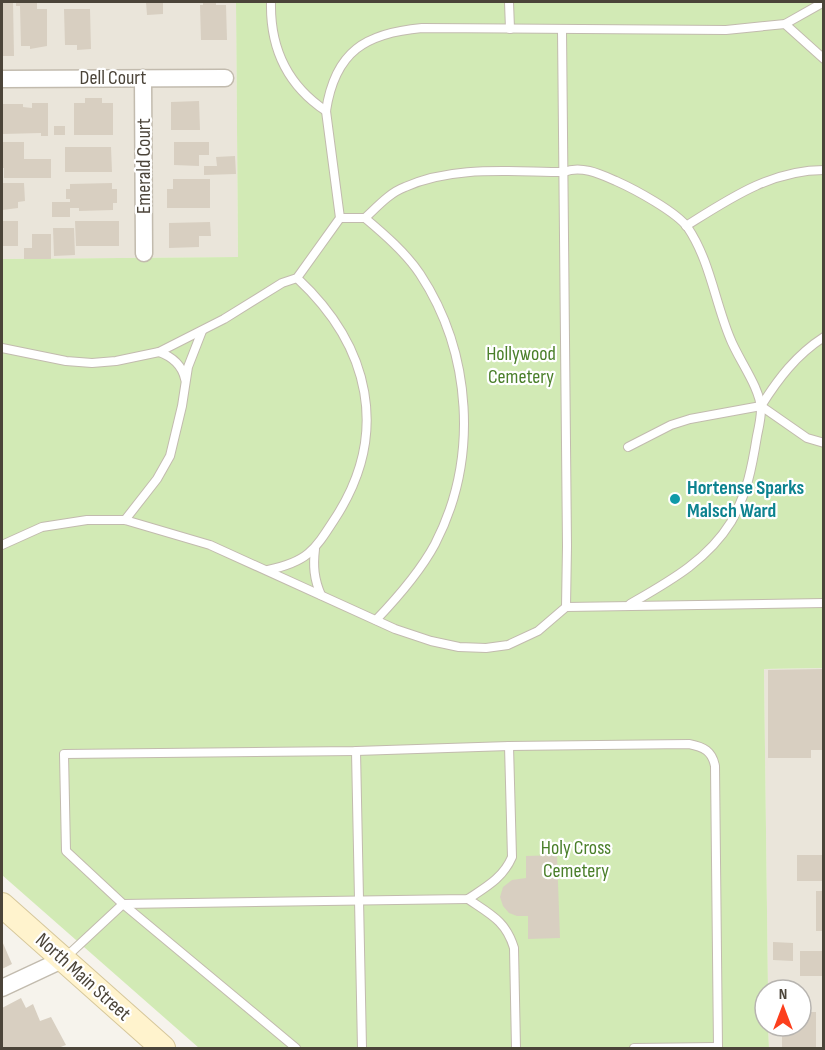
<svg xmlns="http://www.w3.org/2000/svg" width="825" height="1050" font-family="'Sofia Sans Condensed',sans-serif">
  <rect width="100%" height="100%" fill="#f6f3ec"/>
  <g fill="#eae5da">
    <polygon points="2,2 236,2 238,257 2,259"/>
    <polygon points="823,668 823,1048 769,1048 768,1026 801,1026 801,990 768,990 764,669"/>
  </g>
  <polygon fill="#d2eab5" points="236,2 823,2 823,668 764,669 768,990 765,990 765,1026 768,1026 769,1048 199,1048 2,875 2,259 238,257"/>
  <g fill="#d8cfc1">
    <polygon points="2,2 13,2 14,56 2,56"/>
    <polygon points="16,2 37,2 37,9 47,9 47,46 30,49 30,46 21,46 20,6 16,6"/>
    <polygon points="146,2 163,2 163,14 147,15"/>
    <polygon points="203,2 216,2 216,5 226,5 227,40 201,40 200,5 203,5"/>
    <polygon points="64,9 90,9 91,49 77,50 77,45 65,45"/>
    <polygon points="85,98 102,98 102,103 113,103 113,135 74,135 74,103 85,103"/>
    <polygon points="199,101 200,130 171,130 171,102"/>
    <polygon points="32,103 48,103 48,136 41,136 41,133 2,134 2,104 23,104 23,107 32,108"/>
    <rect x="54" y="126" width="11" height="9"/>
    <polygon points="2,142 24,142 24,159 51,159 51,178 4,178 4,168 2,168"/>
    <polygon points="174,142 209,142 209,155 199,155 199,166 174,165"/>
    <polygon points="65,147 111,147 112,172 65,172"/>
    <polygon points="235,156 236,174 204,175 204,166 217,166 216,157"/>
    <polygon points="173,179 210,179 210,208 167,208 167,189 173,189"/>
    <polygon points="2,183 24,183 25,201 18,202 18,208 2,210"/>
    <polygon points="112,183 112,189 117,189 117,203 113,203 113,210 79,211 79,208 70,208 70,217 52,217 52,202 70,202 70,199 66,199 66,189 70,189 70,184"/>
    <rect x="2" y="221" width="16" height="25"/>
    <polygon points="75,221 119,221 119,246 76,246"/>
    <polygon points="210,222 211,236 199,236 199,247 169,248 169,223"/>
    <polygon points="53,228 74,228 75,255 54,256"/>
    <polygon points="32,234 51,234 51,259 24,259 24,248 32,248"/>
    <polygon points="824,669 824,750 811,750 811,758 768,758 768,670"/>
    <polygon points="557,855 560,938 528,939 528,916 517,916 509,913 503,906 500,897 503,887 512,880 526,878 526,856"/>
    <rect x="797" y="855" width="27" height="26"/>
    <rect x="816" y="891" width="8" height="40"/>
    <polygon points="2,941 12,964 2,969"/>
    <polygon points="773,942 793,943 793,961 773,960"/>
    <rect x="800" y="951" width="24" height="25"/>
    <polygon points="21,998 26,1008 33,1004 40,1021 51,1017 66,1045 58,1048 2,1048 2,1008"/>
    <polygon points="801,1012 816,1012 816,1047 782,1047 782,1026 801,1026"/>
  </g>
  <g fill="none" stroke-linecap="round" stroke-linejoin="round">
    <defs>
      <g id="lane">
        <path d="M271 2C270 47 287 85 326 111"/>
        <polyline points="509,2 510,29"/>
        <polyline points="785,24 824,59"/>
        <polyline points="562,30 567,546 566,607"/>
        <path d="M340 218H365C384 234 406 253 420 274 472 353 479 459 435 544 420 572 398 597 376 620"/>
        <path d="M365 218C377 207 389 193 405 187 453 165 512 172 564 172 581 165 600 174 616 181 634 189 677 212 688 228 710 261 715 302 730 338 738 359 760 387 761 409 761 418 759 427 757 436 752 467 747 494 731 522 707 561 668 582 630 604"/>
        <path d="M686 226C729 199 771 170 824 170"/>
        <path d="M2 348 66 361 92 363 116 361 159 352 224 319 282 283 297 278 340 218 326 111C335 51 366 33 422 28L726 30 785 24 824 2"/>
        <path d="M159 352C173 357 182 365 185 379"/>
        <polyline points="761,406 807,438 824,443"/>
        <path d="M628 447 671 425 690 419 761 406C778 379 796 355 824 337"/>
        <polyline points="125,520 157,479 170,456 182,406 188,367 202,331"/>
        <polyline points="2,545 42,527 87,520 125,520 210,545 395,629 431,641 459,647 486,648 508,645 538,631 566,607 824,603"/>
        <path d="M315 549C313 566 314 579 321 595"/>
        <path d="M268 570C307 562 314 551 334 520 391 434 370 346 297 278"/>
        <polyline points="356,751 362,1048"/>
        <path d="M468 899C490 914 506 921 514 948L516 1048"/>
        <path d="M66 957 123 904 468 899C486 887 503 878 512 857L509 746"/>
        <path d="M296 1048 123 904 66 851 64 754 356 751 509 746 689 744C704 747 712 751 715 766L718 1048"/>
        <polyline points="634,1048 718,1047"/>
      </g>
      <g id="street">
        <polyline points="143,78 144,253"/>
        <polyline points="2,79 225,78"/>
        <polyline points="2,988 64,959"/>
      </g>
      <polyline id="secondary" points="2,905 163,1048"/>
    </defs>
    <use href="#lane" stroke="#c2bbae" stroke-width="10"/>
    <use href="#street" stroke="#c2bbae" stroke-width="19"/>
    <use href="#secondary" stroke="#d6c79b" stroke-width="26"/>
    <use href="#lane" stroke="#fff" stroke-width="8"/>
    <use href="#street" stroke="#fff" stroke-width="16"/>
    <use href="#secondary" stroke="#fff3cd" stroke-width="24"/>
  </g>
  <circle fill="#0f9aa8" stroke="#fff" stroke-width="2" cx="675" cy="499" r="6"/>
  <g text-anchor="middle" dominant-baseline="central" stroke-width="4.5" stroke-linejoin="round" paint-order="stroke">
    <g font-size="20" fill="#4b4439" stroke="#fff">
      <text x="113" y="78">Dell Court</text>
      <text transform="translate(144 166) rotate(-90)">Emerald Court</text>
      <text transform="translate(83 977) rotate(42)">North Main Street</text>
    </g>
    <g font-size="20" fill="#4a7f2a" stroke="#fff">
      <text x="521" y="354">Hollywood<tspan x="521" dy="23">Cemetery</tspan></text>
      <text x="576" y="848">Holy Cross<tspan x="576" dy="23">Cemetery</tspan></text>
    </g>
    <g font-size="20" font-weight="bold" fill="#0d838f" stroke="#fff" text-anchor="start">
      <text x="687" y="488">Hortense Sparks<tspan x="687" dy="23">Malsch Ward</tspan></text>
    </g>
  </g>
  <rect width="825" height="1050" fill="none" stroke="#4b4439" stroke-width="6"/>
  <g transform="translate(783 1008)"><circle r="28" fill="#ffffff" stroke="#b7b4b0" stroke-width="1.5"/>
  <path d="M0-4.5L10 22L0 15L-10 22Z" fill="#fc3f1d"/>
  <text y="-9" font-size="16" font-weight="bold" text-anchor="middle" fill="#4b4439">N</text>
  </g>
</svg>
